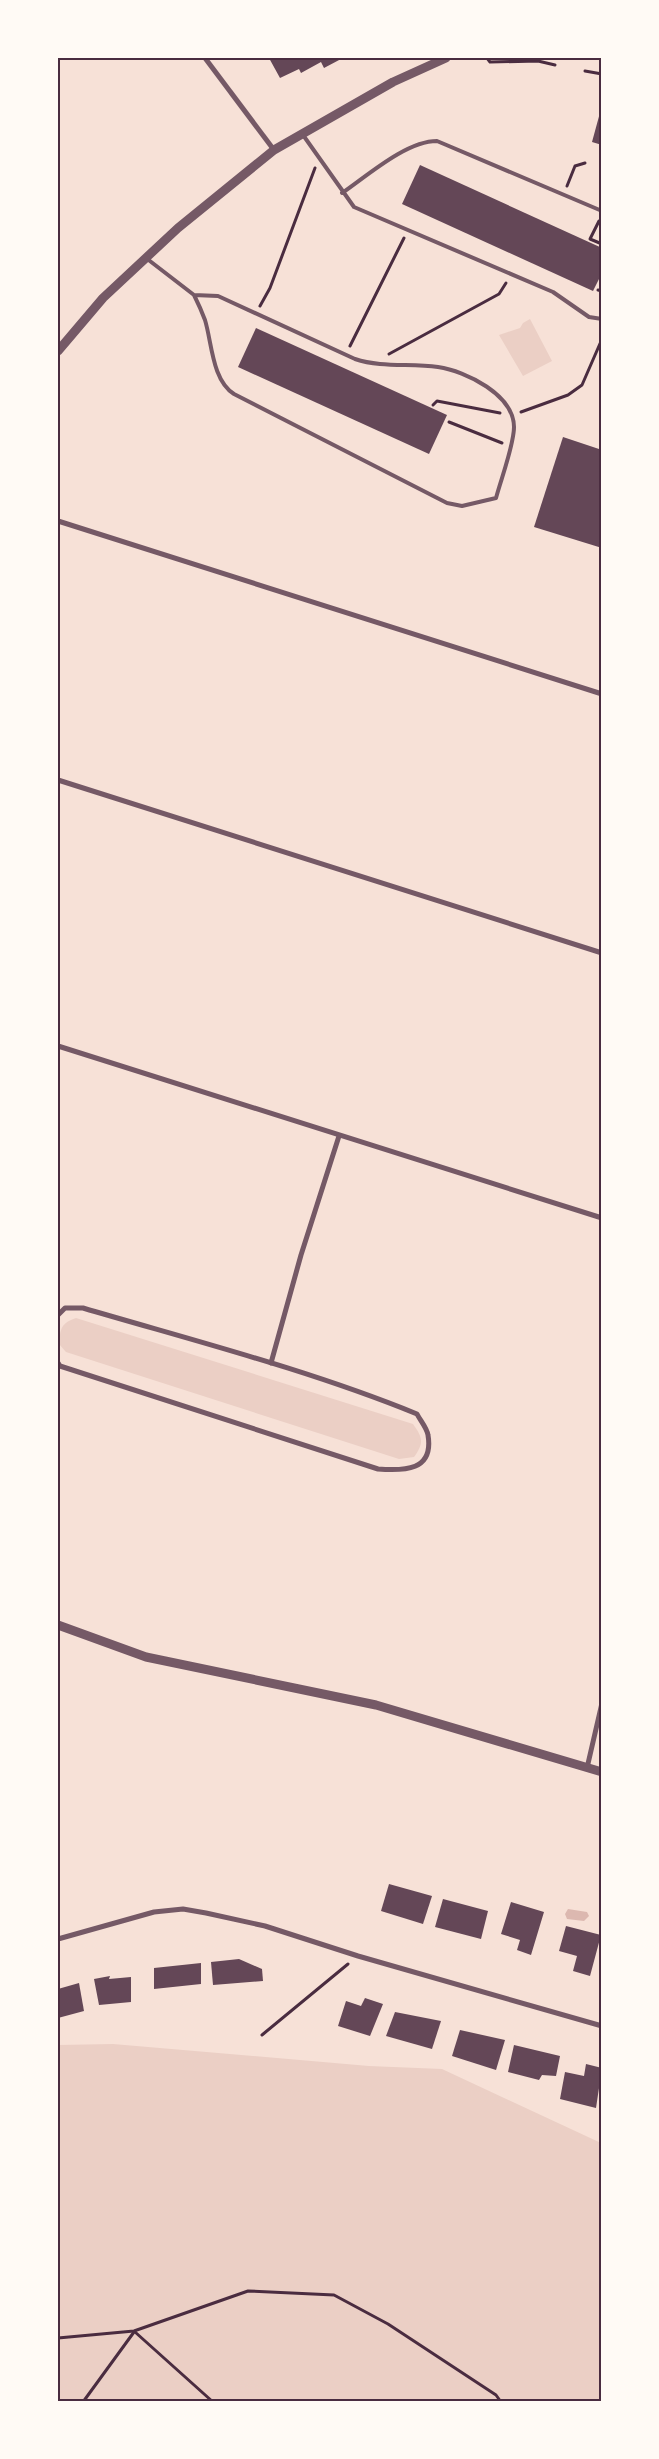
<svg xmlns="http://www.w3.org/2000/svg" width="659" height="2459" font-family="Cabin,sans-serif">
  <rect width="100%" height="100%" fill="#f7e1d7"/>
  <g fill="#ebcfc5">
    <polygon points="530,319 552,361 523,376 499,335 520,328 523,323"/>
    <path d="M76 1318 413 1424C423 1438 424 1443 414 1457L399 1459 66 1352 59 1344C60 1329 61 1323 76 1318Z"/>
    <polygon points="113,2044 369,2066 442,2069 601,2143 601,2401 58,2401 58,2045"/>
  </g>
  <polygon fill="#dcb8b0" points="568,1909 587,1912 589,1916 584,1921 567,1919 565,1914"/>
  <g fill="#644757">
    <polygon points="269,58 341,58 341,59 324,68 321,62 301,73 299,69 280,78"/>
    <polygon points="601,109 602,109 602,145 592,142"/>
    <polygon points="420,165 602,248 602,273 593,291 402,204"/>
    <polygon points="256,328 447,415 429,454 238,367"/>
    <polygon points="563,437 602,450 602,548 534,527"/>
    <polygon points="389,1884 432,1896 423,1924 381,1911"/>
    <polygon points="443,1899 488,1911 481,1939 435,1927"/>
    <polygon points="511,1902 544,1912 531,1955 517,1950 520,1940 501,1934"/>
    <polygon points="566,1926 601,1935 590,1976 573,1971 577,1956 559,1951"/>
    <polygon points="239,1959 262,1969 263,1981 213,1985 211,1962"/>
    <polygon points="201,1963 201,1984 154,1989 154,1968"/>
    <polygon points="110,1976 109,1979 131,1977 131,2002 99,2005 94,1979"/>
    <polygon points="79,1983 84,2011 58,2018 58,1989"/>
    <polygon points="365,1998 383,2004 370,2036 338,2026 346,2001 361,2006"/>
    <polygon points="395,2012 441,2021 432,2049 386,2036"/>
    <polygon points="460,2030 505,2040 496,2070 452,2056"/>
    <polygon points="514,2045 560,2056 556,2076 542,2075 539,2080 508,2072"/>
    <polygon points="586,2064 602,2068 596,2108 560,2099 565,2072 584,2076"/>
  </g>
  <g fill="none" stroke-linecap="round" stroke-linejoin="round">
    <g stroke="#4a2c40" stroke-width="3">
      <polyline points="487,58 490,62 538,61 555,65"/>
      <polyline points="585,71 602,74"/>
      <polyline points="567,186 575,166 585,163"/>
      <polyline points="599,221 590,239 602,244"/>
      <polyline points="598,290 602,291"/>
      <polyline points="260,306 270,288 315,168"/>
      <polyline points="350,346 404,238"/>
      <polyline points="389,354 499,294 506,283"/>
      <polyline points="433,405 437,401 500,413"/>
      <polyline points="521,412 568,395 582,385 602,339"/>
      <polyline points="449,422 502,443"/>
      <polyline points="262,2035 348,1964"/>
      <polyline points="135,2332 213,2402"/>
      <polyline points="58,2338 134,2331 248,2291 334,2295 388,2324 496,2395 501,2402"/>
      <polyline points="83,2402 134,2332"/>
    </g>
    <g stroke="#755966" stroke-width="4">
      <polyline points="303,135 354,207 553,292 589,317 602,319"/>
      <path d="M342 193C367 176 406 141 437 141L602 211"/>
      <path d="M146 258 194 295 218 296 355 359C382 368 410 363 438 367 466 371 514 395 514 427 514 445 501 479 496 498L462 506 447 503 234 394C212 380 212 343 205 320 202 312 198 303 194 295"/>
    </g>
    <g stroke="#755966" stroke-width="5">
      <polyline points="205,58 274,150"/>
      <polyline points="58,521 602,694"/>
      <polyline points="58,780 602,953"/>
      <polyline points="58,1046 602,1218"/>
      <path d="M58 1315 65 1308H83C195 1341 309 1370 417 1414 420 1420 427 1428 428 1435 434 1471 404 1471 378 1469L60 1366 58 1363"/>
      <polyline points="271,1363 301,1255 339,1136"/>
      <polyline points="587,1768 602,1703"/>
      <polyline points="58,1939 154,1912 183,1909 206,1913 265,1926 358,1956 602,2026"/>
    </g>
    <g stroke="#755966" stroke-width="9">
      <polyline points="58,351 103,298 178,228 274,150 393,82 446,58"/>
      <polyline points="58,1625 146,1657 376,1705 602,1772"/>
    </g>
  </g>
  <rect width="659" height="2459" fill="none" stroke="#fffaf5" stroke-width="118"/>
  <rect x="59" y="59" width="541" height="2341" fill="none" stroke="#4a2c40" stroke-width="2"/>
</svg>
